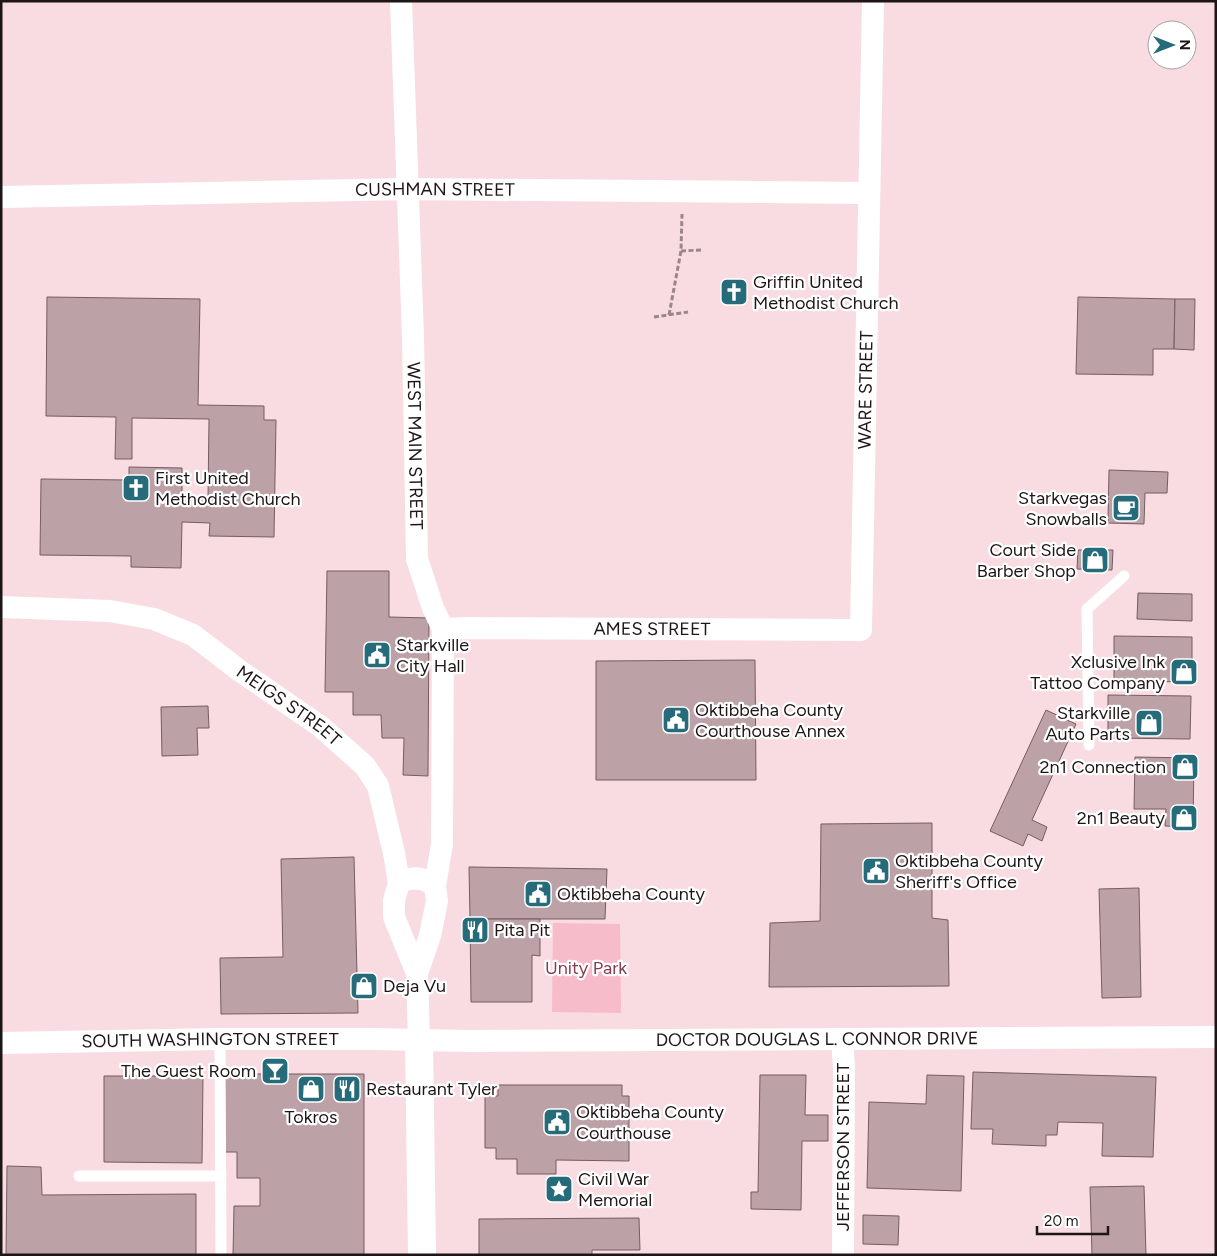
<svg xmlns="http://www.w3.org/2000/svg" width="1217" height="1256" font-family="Figtree,sans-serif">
  <rect width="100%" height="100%" fill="#f8dce1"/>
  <polygon fill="#f7bcc9" points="553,923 620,924 621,1013 552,1012"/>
  <g fill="#bca1a6" stroke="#755d62">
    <polygon points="47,297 200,299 198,405 264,406 264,420 276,420 274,537 209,536 210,523 182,522 181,568 131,567 131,556 40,555 41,479 129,480 129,467 182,468 182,498 208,499 209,419 132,418 132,459 115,459 116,417 46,416"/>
    <polygon points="1078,297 1175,299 1174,349 1153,349 1153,375 1076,374"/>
    <polygon points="1175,299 1195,299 1194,350 1174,349"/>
    <polygon points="1109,470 1168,472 1167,493 1145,493 1144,524 1108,523"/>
    <polygon points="1078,550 1113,550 1112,570 1077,569"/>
    <polygon points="327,571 389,571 389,617 429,618 428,776 403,775 404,738 382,738 381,715 353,715 353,692 325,692"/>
    <polygon points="1138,593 1192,594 1192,621 1137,619"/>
    <polygon points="1114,636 1192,637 1192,682 1114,681"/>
    <polygon points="755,660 756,780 596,780 596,661"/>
    <polygon points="1108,695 1191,696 1190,739 1108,738"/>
    <polygon points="208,706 209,728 197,728 198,755 162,756 161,707"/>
    <polygon points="1046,710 1076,724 1032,820 1047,827 1042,841 1028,834 1023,846 990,831"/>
    <polygon points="1135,757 1194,758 1193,827 1165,826 1166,809 1134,809"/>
    <polygon points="932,823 932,918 948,920 949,986 769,987 770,923 820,921 821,824"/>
    <polygon points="354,857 358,1013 221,1014 220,958 283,957 281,859"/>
    <polygon points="469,867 607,869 605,919 470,919"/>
    <polygon points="1139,888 1141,997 1102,998 1099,889"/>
    <polygon points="470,919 540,919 540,956 532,955 532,1002 471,1002"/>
    <polygon points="973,1072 1156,1077 1153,1157 1102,1156 1103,1123 1058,1122 1057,1135 1046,1135 1046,1146 992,1144 993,1129 971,1129"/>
    <polygon points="225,1074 364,1074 364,1255 233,1255 234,1206 260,1206 260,1178 237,1178 237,1152 224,1152"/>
    <polygon points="760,1075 806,1075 805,1115 828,1115 828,1141 802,1141 801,1210 751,1209 751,1192 758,1192"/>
    <polygon points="927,1075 964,1076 961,1191 867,1188 869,1102 926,1104"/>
    <polygon points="104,1076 203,1076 202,1163 104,1162"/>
    <polygon points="498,1085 622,1085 622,1096 629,1096 629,1161 556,1160 556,1174 517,1174 517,1159 496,1159 496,1148 485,1148 485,1096 498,1096"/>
    <polygon points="7,1166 41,1167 42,1195 196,1194 196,1255 6,1255"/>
    <polygon points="1144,1186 1146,1255 1092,1255 1090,1187"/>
    <polygon points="863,1215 899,1216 898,1245 863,1244"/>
    <polygon points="639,1218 640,1250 592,1250 592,1255 479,1255 479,1219"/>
  </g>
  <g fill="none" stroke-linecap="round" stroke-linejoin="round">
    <g stroke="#9b878a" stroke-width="3" stroke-dasharray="5 2.5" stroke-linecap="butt">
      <polyline points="681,251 701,250"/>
      <polyline points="669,315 681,251 682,214"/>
      <polyline points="654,317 688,312"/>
    </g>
    <g stroke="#fff" stroke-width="11">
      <polyline points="1089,745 1087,609 1124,576"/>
      <polyline points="220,1039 221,1255"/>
      <polyline points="79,1176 221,1176"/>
    </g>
    <g stroke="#fff" stroke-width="22">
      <path id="s1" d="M401 1 413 337 417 559 433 608 443 629 442 844 435 886 437 901 430 936 417 973 419 1039"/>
      <path id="s2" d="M1 197 408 189 869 193"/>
      <path id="s3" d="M1 607 110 611 154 619 193 635 240 671 320 726 365 766 378 786 394 853 399 883 394 900V917L417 973"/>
      <path id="s4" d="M443 629 469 628 861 630 873 1"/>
      <path d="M399 883C411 876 423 877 435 886"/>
      <polyline points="842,1039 844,1066 843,1255"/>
      <path id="s5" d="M1 1043 220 1039H373L469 1041 1216 1037"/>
    </g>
    <polyline stroke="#fff" stroke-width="28" points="419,1039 422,1255"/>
  </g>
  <defs>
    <symbol id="church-square" viewBox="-11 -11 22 22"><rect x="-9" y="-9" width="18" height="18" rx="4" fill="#256b7a" stroke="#fff"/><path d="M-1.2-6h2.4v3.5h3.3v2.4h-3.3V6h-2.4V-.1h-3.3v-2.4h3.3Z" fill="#fff"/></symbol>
    <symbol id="cafe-square" viewBox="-11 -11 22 22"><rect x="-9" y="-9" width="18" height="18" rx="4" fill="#256b7a" stroke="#fff"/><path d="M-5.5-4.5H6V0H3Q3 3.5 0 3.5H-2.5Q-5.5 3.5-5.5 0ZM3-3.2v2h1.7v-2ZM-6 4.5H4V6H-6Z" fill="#fff"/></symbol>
    <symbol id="shop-square" viewBox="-11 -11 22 22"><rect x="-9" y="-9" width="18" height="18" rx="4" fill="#256b7a" stroke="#fff"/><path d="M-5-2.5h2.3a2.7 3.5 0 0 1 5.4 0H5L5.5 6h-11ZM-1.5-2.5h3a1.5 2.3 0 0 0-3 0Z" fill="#fff"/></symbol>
    <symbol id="civic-square" viewBox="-11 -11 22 22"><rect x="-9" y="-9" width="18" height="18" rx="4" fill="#256b7a" stroke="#fff"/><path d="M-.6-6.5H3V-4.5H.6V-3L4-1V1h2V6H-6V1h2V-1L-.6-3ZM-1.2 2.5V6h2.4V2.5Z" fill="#fff"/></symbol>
    <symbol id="restaurant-square" viewBox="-11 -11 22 22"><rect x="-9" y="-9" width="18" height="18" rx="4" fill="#256b7a" stroke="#fff"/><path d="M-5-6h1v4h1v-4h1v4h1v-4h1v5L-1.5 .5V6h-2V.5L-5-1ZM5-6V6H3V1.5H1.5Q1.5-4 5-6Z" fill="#fff"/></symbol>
    <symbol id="bar-square" viewBox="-11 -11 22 22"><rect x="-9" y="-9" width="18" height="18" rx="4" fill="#256b7a" stroke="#fff"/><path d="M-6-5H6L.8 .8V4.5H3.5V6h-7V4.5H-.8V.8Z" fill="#fff"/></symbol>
    <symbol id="sight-square" viewBox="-11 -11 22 22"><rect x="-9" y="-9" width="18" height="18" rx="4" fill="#256b7a" stroke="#fff"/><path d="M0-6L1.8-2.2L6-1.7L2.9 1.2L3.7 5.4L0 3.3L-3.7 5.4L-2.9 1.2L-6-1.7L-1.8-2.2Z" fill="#fff"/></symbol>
  </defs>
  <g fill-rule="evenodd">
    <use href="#church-square" x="718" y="276" width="32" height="32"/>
    <use href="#church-square" x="120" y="472" width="32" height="32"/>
    <use href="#cafe-square" x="1110" y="492" width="32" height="32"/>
    <use href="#shop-square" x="1079" y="544" width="32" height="32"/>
    <use href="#civic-square" x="361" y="639" width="32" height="32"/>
    <use href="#shop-square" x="1168" y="656" width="32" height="32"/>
    <use href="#civic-square" x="660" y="704" width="32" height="32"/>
    <use href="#shop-square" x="1133" y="707" width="32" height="32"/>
    <use href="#shop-square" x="1169" y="751" width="32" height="32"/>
    <use href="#shop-square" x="1168" y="802" width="32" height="32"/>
    <use href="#civic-square" x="860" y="855" width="32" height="32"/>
    <use href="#civic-square" x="522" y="878" width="32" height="32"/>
    <use href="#restaurant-square" x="459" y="914" width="32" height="32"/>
    <use href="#shop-square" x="348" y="970" width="32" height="32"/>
    <use href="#bar-square" x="259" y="1055" width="32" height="32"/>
    <use href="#shop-square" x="295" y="1073" width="32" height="32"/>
    <use href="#restaurant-square" x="331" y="1073" width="32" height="32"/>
    <use href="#civic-square" x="541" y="1106" width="32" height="32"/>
    <use href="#sight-square" x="543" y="1173" width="32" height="32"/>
  </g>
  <g text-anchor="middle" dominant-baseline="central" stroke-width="4.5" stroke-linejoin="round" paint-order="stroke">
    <g font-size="18" fill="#1e1517" stroke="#fff">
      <text stroke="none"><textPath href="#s2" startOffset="434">CUSHMAN STREET</textPath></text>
      <text stroke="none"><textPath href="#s4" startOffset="658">WARE STREET</textPath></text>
      <text stroke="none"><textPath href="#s1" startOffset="445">WEST MAIN STREET</textPath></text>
      <text stroke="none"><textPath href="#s4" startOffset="209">AMES STREET</textPath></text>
      <text stroke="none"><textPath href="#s3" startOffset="315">MEIGS STREET</textPath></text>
      <text stroke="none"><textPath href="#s5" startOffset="816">DOCTOR DOUGLAS L. CONNOR DRIVE</textPath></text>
      <text stroke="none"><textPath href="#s5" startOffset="209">SOUTH WASHINGTON STREET</textPath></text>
      <text transform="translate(843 1147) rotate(-90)">JEFFERSON STREET</text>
    </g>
    <g font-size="18" fill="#1e1517" stroke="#fff" text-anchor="start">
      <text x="753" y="282">Griffin United<tspan x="753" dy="21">Methodist Church</tspan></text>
      <text x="155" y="478">First United<tspan x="155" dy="21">Methodist Church</tspan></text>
      <text x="1107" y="498" text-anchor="end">Starkvegas<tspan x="1107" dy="21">Snowballs</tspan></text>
      <text x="1076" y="550" text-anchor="end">Court Side<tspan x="1076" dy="21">Barber Shop</tspan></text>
      <text x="396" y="645">Starkville<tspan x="396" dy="21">City Hall</tspan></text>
      <text x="1165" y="662" text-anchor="end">Xclusive Ink<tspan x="1165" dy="21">Tattoo Company</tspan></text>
      <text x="695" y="710">Oktibbeha County<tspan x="695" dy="21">Courthouse Annex</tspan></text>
      <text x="1130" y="713" text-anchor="end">Starkville<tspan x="1130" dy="21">Auto Parts</tspan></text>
      <text x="1166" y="767" text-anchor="end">2n1 Connection</text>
      <text x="1165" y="818" text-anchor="end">2n1 Beauty</text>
      <text x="895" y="861">Oktibbeha County<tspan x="895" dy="21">Sheriff's Office</tspan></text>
      <text x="557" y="894">Oktibbeha County</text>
      <text x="494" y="930">Pita Pit</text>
      <text x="383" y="986">Deja Vu</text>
      <text x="256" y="1071" text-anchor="end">The Guest Room</text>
      <text x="366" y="1089">Restaurant Tyler</text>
      <text x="576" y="1112">Oktibbeha County<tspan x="576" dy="21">Courthouse</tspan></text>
      <text x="311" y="1117" text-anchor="middle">Tokros</text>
      <text x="578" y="1179">Civil War<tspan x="578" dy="21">Memorial</tspan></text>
    </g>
    <g font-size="18" fill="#873b51" stroke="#fff">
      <text x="586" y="968">Unity Park</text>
    </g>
  </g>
  <rect width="1217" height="1256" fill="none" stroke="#1e1517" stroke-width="5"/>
  <g transform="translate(1172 45) rotate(90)"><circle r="24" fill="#ffffff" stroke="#a5a1a2"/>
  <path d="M0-4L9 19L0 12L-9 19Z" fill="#256b7a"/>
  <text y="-8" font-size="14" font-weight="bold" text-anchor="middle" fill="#1e1517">N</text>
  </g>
  <path d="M1037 1226v8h71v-8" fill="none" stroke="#1e1517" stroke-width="2.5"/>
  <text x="1044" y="1226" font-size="15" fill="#1e1517" stroke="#ffffff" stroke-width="4" paint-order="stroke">20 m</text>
</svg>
